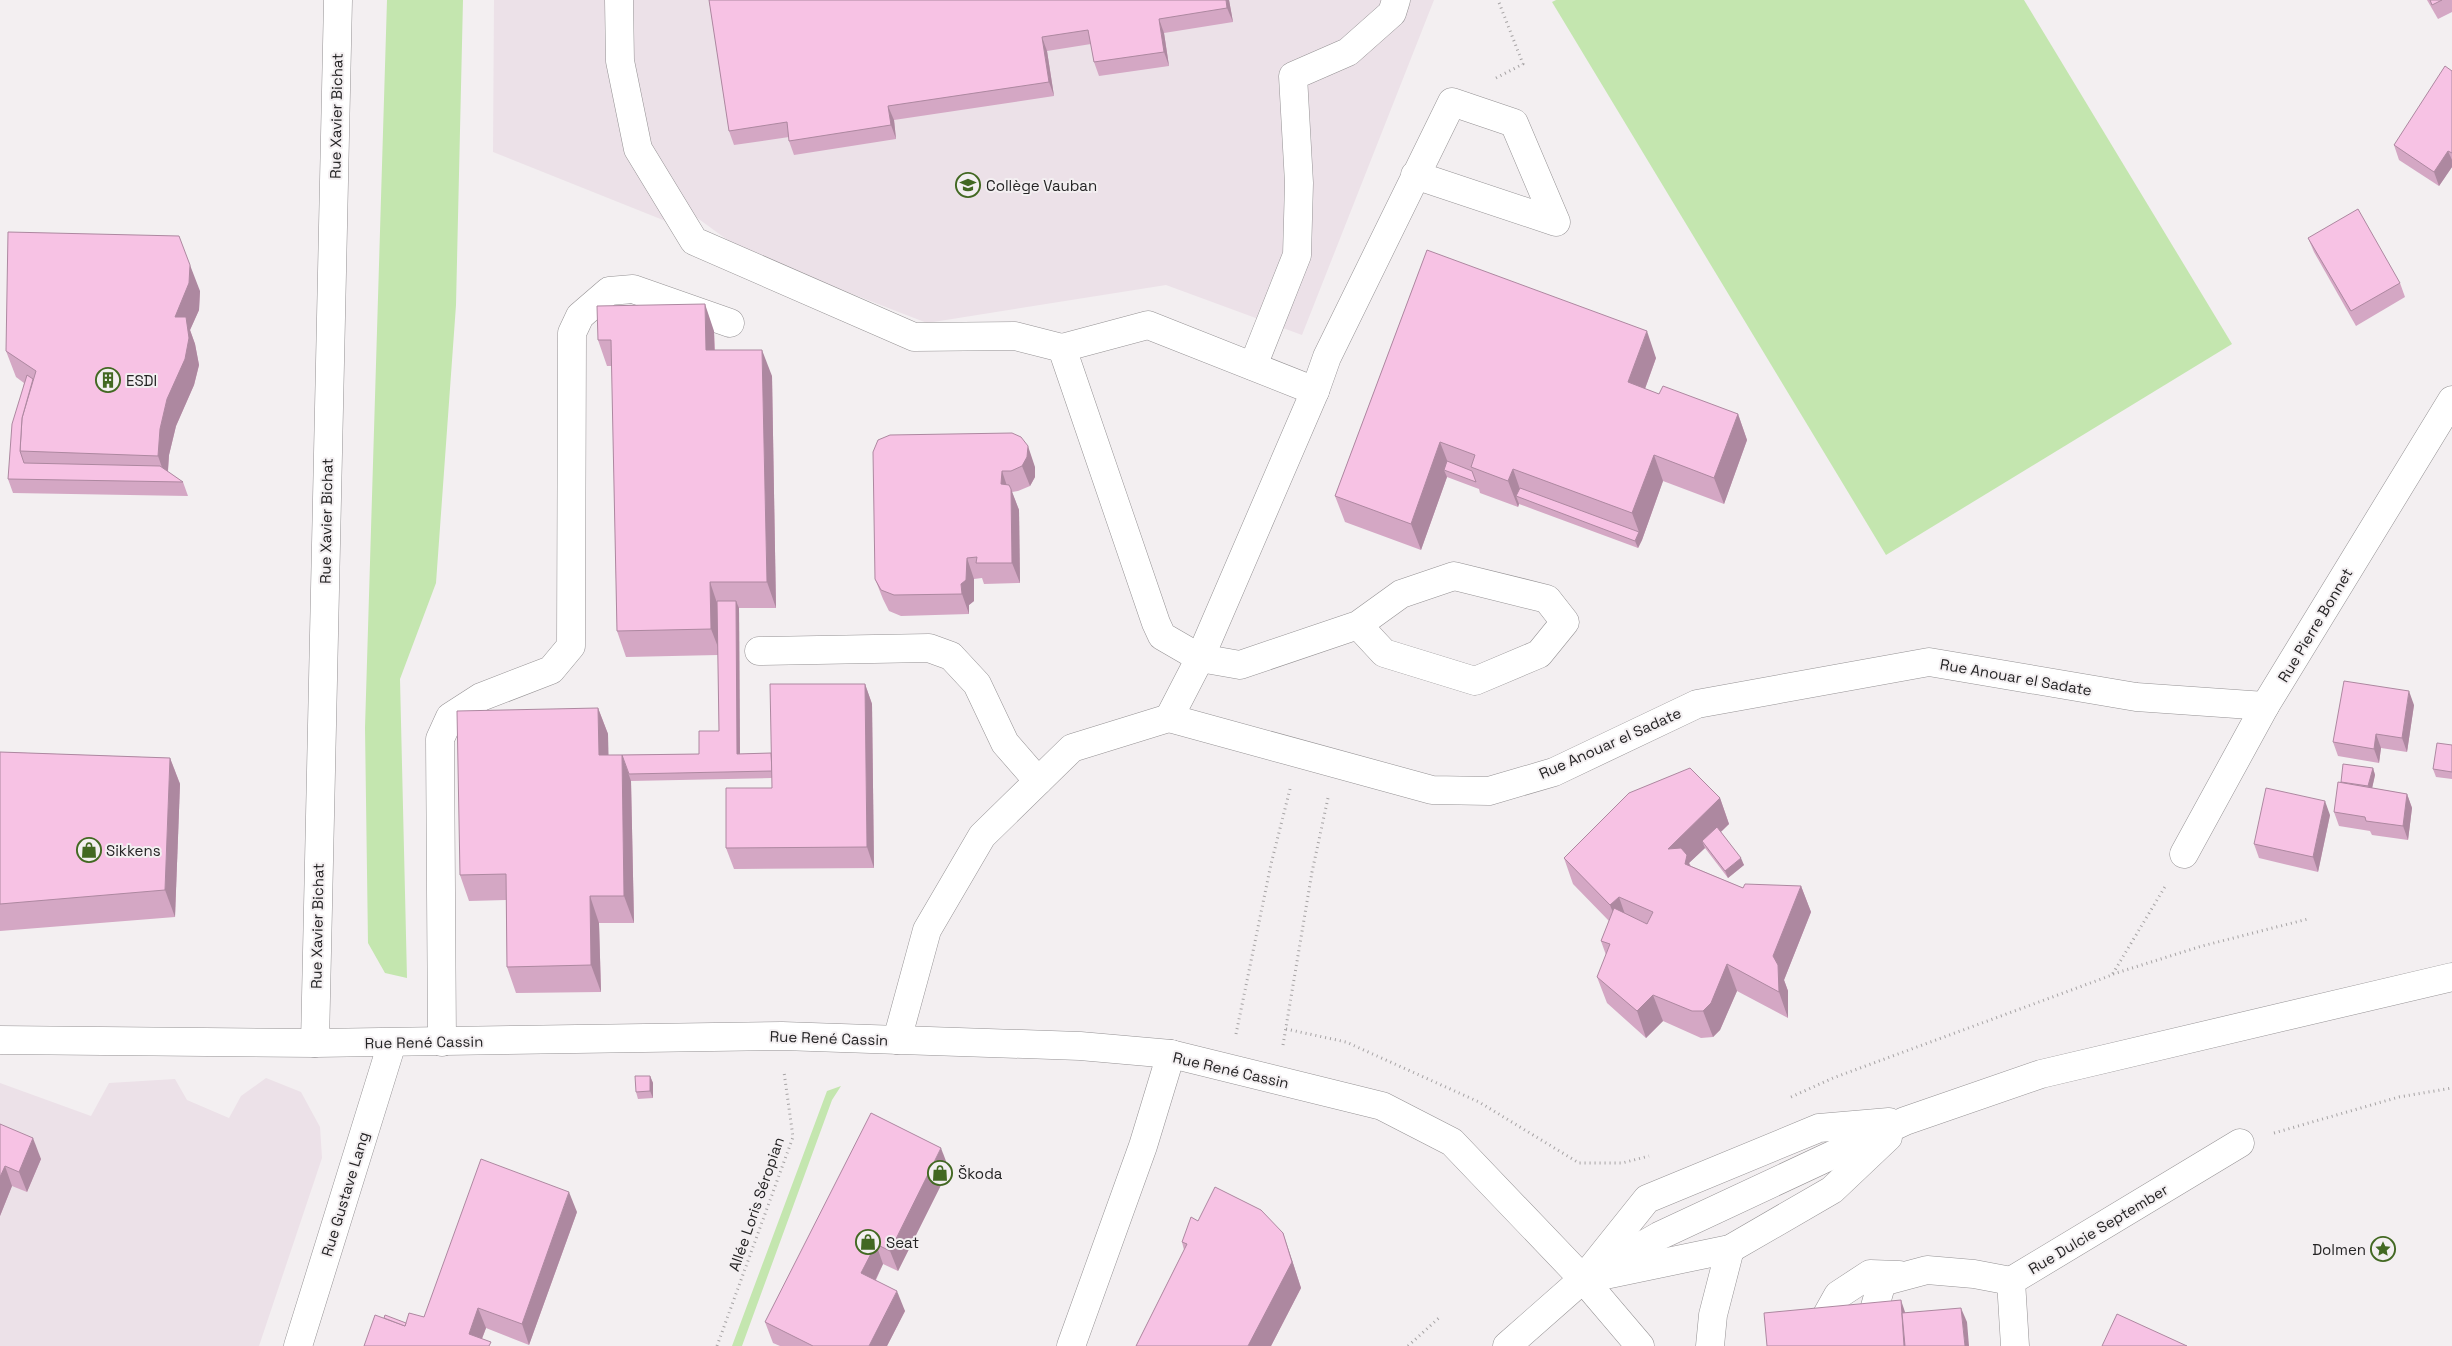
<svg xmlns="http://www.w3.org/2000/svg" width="2452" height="1346" font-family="'Space Grotesk',sans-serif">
  <rect width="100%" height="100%" fill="#f3eff1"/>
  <g fill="#ece1e8">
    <polygon points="494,0 1434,0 1302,335 1166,285 927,323 744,252 696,217 668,222 493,152"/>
    <polygon points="266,1078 301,1092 320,1127 322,1158 259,1346 0,1346 0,1083 91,1116 109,1083 175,1079 187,1100 229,1118 241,1096"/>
  </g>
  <g fill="#c4e6af">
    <polygon points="387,0 463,0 456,305 436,583 400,679 407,978 385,973 368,943 365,728"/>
    <polygon points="1556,0 2024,0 2232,344 1886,555 1552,2"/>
    <polygon points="841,1086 832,1100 742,1346 732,1346 827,1091"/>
  </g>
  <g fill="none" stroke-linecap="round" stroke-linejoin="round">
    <defs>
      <g id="minor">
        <polyline points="619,0 620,61 638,149 694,241 914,337 1015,336 1062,348"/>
        <polyline points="1253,366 1297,255 1299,183 1293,76 1348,52 1392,13 1396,0"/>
        <polyline points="1315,391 1148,325 1062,348 1156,623 1162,636 1200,658 1240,665 1358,625 1384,653 1475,681 1539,654 1565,622 1547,599 1454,576 1401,594 1358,625"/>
        <polyline points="759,651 929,648 951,656 977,684 1005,743 1038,781"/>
        <polyline points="1169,718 1200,658 1315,391 1327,357 1452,102 1514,123 1556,222 1415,175"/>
        <polyline points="2184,854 2265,706 2452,400"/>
        <polyline points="0,1040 315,1043"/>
        <polyline points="897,1040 927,930 982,836 1072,748 1169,718 1432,790 1489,791 1554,772 1697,704 1929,662 2136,697 2265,706"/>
        <polyline points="442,1042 440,739 450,717 481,697 551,670 571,646 572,333 580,316 609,291 633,289 730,323"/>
        <polyline points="1583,1279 1640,1346"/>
        <polyline points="1870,1324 1882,1282 1927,1270 1974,1274 2011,1281"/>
        <polyline points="1819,1329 1838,1295 1870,1274 1899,1275"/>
        <polyline points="298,1346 392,1043"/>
        <polyline points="1071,1346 1143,1146 1171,1054"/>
        <polyline points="1710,1346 1713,1315 1730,1249"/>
        <polyline points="2015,1346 2011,1281 2240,1143"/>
      </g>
      <g id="major">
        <polyline points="338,0 315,1043 782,1036 1080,1046 1171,1054 1382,1106 1452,1142 1583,1279"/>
        <polyline points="1605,1275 1730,1249 1832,1190 1888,1137"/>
        <polyline points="1583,1279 1659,1236 1905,1121 2041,1074 2452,977"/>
        <polyline points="1507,1346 1583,1279 1647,1199 1819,1128 1889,1122"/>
      </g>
    </defs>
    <use href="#minor" stroke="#959294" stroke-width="29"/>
    <use href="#major" stroke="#959294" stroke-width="29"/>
    <g stroke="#a6a3a4" stroke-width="3" stroke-dasharray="1 4" stroke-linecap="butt">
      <polyline points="1496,78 1523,64 1498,0"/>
      <polyline points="2113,974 2202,946 2308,919"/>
      <polyline points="1286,1029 1346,1042 1479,1102 1579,1163 1622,1163 1649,1156"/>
      <polyline points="1236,1034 1271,864 1290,789"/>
      <polyline points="1283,1045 1312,872 1328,798"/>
      <polyline points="1791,1097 1833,1078 2112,975 2166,885"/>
      <polyline points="2274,1133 2399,1097 2452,1088"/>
      <polyline points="717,1346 793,1137 784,1072"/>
      <polyline points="1408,1346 1441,1316"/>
    </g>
    <use href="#minor" stroke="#fff" stroke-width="28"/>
    <use href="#major" stroke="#fff" stroke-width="28"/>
  </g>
  <g fill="#d4a7c4">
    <polygon points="709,0 1229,0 1233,22 1164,33 1169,66 1099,76 1094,62 1091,44 1047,51 1054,96 894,120 896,139 794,155 789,141 789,137 734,145 729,131"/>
    <polygon points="2427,0 2452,0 2452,12 2438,19"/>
    <polygon points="2452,71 2452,167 2439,186 2399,160 2394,145"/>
    <polygon points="2308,238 2400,283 2405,297 2356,326 2314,252"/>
    <polygon points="1427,250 1656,358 1645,389 1659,394 1738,414 1747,440 1724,504 1663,481 1642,540 1638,548 1519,504 1518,507 1480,493 1479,489 1447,477 1421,550 1345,522 1335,496"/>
    <polygon points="200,291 199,310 190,330 195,344 199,365 194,385 176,426 169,455 168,472 183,482 188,496 13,493 8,479 24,383 16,377 6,351"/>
    <polygon points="714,331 715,350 772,376 776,608 739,608 740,754 771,753 865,684 872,704 874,868 734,869 726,848 772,788 772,778 631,781 634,923 599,923 601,992 516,993 507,967 506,900 469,901 460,875 598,708 608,734 608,755 699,754 719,731 718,655 626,657 617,631 612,366 607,366 598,340"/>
    <polygon points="878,440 1035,467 1035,477 1030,486 1018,491 1012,492 1019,510 1020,583 984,584 982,578 974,579 974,601 969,605 969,614 901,616 889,611 883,599 875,579"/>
    <polygon points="2414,705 2407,752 2381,748 2379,763 2338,756 2333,742"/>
    <polygon points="2452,745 2452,779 2436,777 2433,769"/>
    <polygon points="0,752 170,758 180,784 175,917 0,931"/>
    <polygon points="2373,768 2375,775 2372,788 2407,794 2412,808 2408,840 2372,835 2370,831 2339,826 2334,812 2341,782"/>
    <polygon points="1720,798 1729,824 1721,832 1744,865 1728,878 1705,848 1689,863 1691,866 1743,888 1801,886 1811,912 1784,980 1788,991 1788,1018 1737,991 1720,1030 1713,1037 1701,1038 1663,1021 1646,1038 1607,1003 1597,977 1606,955 1601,941 1609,921 1573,884 1564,858"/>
    <polygon points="2330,815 2318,872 2259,858 2254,844"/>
    <polygon points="650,1076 653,1083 653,1098 638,1099 636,1092"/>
    <polygon points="0,1124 41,1159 27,1192 12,1186 0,1216"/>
    <polygon points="949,1169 898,1271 883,1264 876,1280 905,1311 887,1346 780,1346 773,1343 765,1322"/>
    <polygon points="577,1212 529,1345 486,1328 482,1339 406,1323 424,1317"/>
    <polygon points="1198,1221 1292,1260 1301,1288 1271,1346 1136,1346 1184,1250 1182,1242"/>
  </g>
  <g fill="#ad88a0">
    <polygon points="1226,0 1229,0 1233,22 1227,8"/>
    <polygon points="1159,19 1164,33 1169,66 1164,52"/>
    <polygon points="1042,37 1047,51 1054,96 1049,82"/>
    <polygon points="888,106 894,120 896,139 891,125"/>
    <polygon points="2448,151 2452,160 2452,167 2439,186 2434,172"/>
    <polygon points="190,265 200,291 199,310 190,330 195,344 199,365 194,385 176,426 169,455 167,482 158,456 160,429 167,399 175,317"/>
    <polygon points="705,304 714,331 715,377 706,350"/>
    <polygon points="1647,331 1656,358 1638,408 1628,382"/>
    <polygon points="762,350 772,376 776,608 767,582"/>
    <polygon points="1738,414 1747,440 1724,504 1714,478"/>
    <polygon points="1440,442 1450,468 1444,470 1447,477 1421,550 1411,524"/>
    <polygon points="1028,446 1035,467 1035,477 1030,486 1022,466"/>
    <polygon points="1654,455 1663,481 1642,540 1638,548 1635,541 1639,532 1632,513"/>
    <polygon points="1513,469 1522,495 1516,496 1519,504 1518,507 1508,481"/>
    <polygon points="1002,471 1009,492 1001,484"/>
    <polygon points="1011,489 1019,510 1020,583 1012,563"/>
    <polygon points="967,558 974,579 974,601 969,605 969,614 962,594 961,584"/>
    <polygon points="710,582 719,609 721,655 711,629"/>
    <polygon points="736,601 739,608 740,761 737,754"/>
    <polygon points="865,684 872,704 874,868 867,847"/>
    <polygon points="2409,691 2414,705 2407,752 2402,738"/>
    <polygon points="598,708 608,734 609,774 599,755"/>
    <polygon points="2376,734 2381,748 2379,763 2374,749"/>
    <polygon points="622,755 631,781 634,923 624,896"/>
    <polygon points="170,758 180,784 175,917 165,890"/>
    <polygon points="2373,768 2375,775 2371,793 2368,786"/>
    <polygon points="2407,794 2412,808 2408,840 2403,826"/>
    <polygon points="1720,798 1729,824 1706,846 1702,841 1705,848 1689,863 1696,882 1668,849"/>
    <polygon points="2325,801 2330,815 2318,872 2313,857"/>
    <polygon points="1741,858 1744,865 1728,878 1725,871"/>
    <polygon points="1801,886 1811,912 1784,980 1788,991 1788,1018 1779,992 1773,956"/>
    <polygon points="590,896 599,923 601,992 591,965"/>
    <polygon points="1619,897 1628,923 1620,931 1610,905"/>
    <polygon points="1727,964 1737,991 1720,1030 1713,1037 1703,1011"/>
    <polygon points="1653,995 1663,1021 1646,1038 1637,1011"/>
    <polygon points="650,1076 653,1083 653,1098 650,1091"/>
    <polygon points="33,1138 41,1159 27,1192 19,1172"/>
    <polygon points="941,1148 949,1169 898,1271 890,1251"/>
    <polygon points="5,1166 12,1186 0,1216 0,1177"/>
    <polygon points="569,1192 577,1212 529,1345 522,1324"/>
    <polygon points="1283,1233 1292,1260 1301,1288 1271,1346 1248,1346"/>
    <polygon points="876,1244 883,1264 869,1293 861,1273"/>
    <polygon points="897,1291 905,1311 887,1346 869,1346"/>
    <polygon points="1901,1300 1908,1321 1910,1346 1904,1346"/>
    <polygon points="478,1308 486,1328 479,1346 469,1334"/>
    <polygon points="1961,1308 1967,1322 1969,1346 1965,1346"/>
  </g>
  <g fill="#f7c2e4" stroke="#ad88a0">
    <polygon points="709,0 1226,0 1227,8 1159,19 1164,52 1094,62 1088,30 1042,37 1049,82 888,106 891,125 789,141 787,122 729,131"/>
    <polygon points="2430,0 2442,0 2432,5"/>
    <polygon points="2445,66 2452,71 2452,153 2448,151 2434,172 2394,145"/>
    <polygon points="2358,209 2400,283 2351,311 2308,238"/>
    <polygon points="8,232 179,236 190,265 189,283 175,317 186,317 189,338 185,359 167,399 160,429 158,456 20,451 22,418 36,371 6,351"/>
    <polygon points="1427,250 1647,331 1628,382 1659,394 1663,386 1738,414 1714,478 1654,455 1632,513 1513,469 1508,481 1471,467 1475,455 1440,442 1411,524 1335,496"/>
    <polygon points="705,304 706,350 762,350 767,582 710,582 711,629 617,631 611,340 598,340 597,306"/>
    <polygon points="27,375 33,379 22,418 20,451 24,463 160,466 183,482 8,479 12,424"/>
    <polygon points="1012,433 1021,437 1028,446 1027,457 1022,466 1011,471 1002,471 1001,484 1009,485 1011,489 1012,563 976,563 977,557 967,558 966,580 961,584 962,594 894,595 881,590 875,579 873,452 878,440 890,435"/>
    <polygon points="1447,461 1472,471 1476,482 1444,470"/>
    <polygon points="1520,488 1639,532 1635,541 1516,496"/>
    <polygon points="717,601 736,601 737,754 771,753 772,771 629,774 622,755 699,754 699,731 719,731"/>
    <polygon points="2344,681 2409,691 2402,738 2376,734 2374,749 2333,742"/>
    <polygon points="770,684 865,684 867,847 726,848 726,788 772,788"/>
    <polygon points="598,708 599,755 622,755 624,896 590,896 591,965 507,967 506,874 460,875 457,711"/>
    <polygon points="2437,743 2452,745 2452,772 2433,769"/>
    <polygon points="0,752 170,758 165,890 0,904"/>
    <polygon points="2343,764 2373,768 2368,786 2341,782"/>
    <polygon points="1690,768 1720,798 1668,849 1681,848 1687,855 1685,864 1743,888 1745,884 1801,886 1773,956 1778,965 1779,992 1727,964 1711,1003 1703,1011 1692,1011 1653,995 1637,1011 1597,977 1610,944 1601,941 1614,908 1647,924 1653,912 1619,897 1610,905 1564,858 1629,793"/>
    <polygon points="2338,782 2407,794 2403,826 2366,821 2365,817 2334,812"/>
    <polygon points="2266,788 2325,801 2313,857 2254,844"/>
    <polygon points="1717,827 1741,858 1725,871 1702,841"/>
    <polygon points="635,1076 650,1076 650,1091 636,1092"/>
    <polygon points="871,1113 941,1148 890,1251 876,1244 861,1273 897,1291 869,1346 813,1346 765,1322"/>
    <polygon points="0,1124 33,1138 19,1172 5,1166 0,1177"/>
    <polygon points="481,1159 569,1192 522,1324 478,1308 469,1334 491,1342 489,1346 364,1346 375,1315 405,1326 409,1313 424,1317"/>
    <polygon points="1215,1187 1261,1210 1283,1233 1292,1262 1248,1346 1136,1346 1187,1244 1182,1242 1191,1217 1198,1221"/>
    <polygon points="1901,1300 1904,1346 1767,1346 1764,1313"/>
    <polygon points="1961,1308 1965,1346 1905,1346 1902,1313"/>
    <polygon points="2117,1314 2187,1346 2102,1346"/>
    <polygon points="385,1315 406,1323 405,1326 384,1318"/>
  </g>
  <defs>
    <symbol id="school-ring" viewBox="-11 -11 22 22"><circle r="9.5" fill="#f3eff1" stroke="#426822" stroke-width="1.5"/><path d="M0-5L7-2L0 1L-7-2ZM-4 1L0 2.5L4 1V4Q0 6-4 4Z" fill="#426822"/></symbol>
    <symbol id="building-ring" viewBox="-11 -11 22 22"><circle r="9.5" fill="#f3eff1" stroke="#426822" stroke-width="1.5"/><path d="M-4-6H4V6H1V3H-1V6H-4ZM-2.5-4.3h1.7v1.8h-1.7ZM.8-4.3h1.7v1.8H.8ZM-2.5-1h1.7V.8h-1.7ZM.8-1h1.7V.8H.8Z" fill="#426822"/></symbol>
    <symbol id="shop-ring" viewBox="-11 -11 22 22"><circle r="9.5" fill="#f3eff1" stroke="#426822" stroke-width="1.5"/><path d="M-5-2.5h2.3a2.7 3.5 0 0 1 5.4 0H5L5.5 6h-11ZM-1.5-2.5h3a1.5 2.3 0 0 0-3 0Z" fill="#426822"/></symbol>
    <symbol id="sight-ring" viewBox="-11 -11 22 22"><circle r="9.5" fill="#f3eff1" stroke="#426822" stroke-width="1.5"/><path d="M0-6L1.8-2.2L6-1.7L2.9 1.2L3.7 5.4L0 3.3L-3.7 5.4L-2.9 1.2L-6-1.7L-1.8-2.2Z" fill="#426822"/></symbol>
  </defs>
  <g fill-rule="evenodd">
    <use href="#school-ring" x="954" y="171" width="28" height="28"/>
    <use href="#building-ring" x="94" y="366" width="28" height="28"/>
    <use href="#shop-ring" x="75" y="836" width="28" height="28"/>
    <use href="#shop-ring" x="926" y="1159" width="28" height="28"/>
    <use href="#shop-ring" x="854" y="1228" width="28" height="28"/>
    <use href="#sight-ring" x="2369" y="1235" width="28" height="28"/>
  </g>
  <g text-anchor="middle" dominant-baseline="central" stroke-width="4" stroke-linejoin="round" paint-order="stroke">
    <g font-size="15" fill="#252425" stroke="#f3eff1">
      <text transform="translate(336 116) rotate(-89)">Rue Xavier Bichat</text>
      <text transform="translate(326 521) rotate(-89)">Rue Xavier Bichat</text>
      <text transform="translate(2315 625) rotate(-59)">Rue Pierre Bonnet</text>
      <text transform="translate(2016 677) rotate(10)">Rue Anouar el Sadate</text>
      <text transform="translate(1610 743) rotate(-24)">Rue Anouar el Sadate</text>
      <text transform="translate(317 926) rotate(-89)">Rue Xavier Bichat</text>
      <text transform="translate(829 1038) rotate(2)">Rue René Cassin</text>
      <text transform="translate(424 1042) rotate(-1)">Rue René Cassin</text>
      <text transform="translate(1231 1070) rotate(13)">Rue René Cassin</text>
      <text transform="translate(345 1194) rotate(-73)">Rue Gustave Lang</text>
      <text transform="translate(756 1204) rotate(-71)">Allée Loris Séropian</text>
      <text transform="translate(2098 1229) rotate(-31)">Rue Dulcie September</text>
    </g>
    <g font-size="15" fill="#252425" stroke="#f3eff1" text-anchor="start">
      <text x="986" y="185">Collège Vauban</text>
      <text x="126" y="380">ESDI</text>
      <text x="106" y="850">Sikkens</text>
      <text x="958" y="1173">Škoda</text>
      <text x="886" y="1242">Seat</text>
      <text x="2366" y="1249" text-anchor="end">Dolmen</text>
    </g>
  </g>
</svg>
